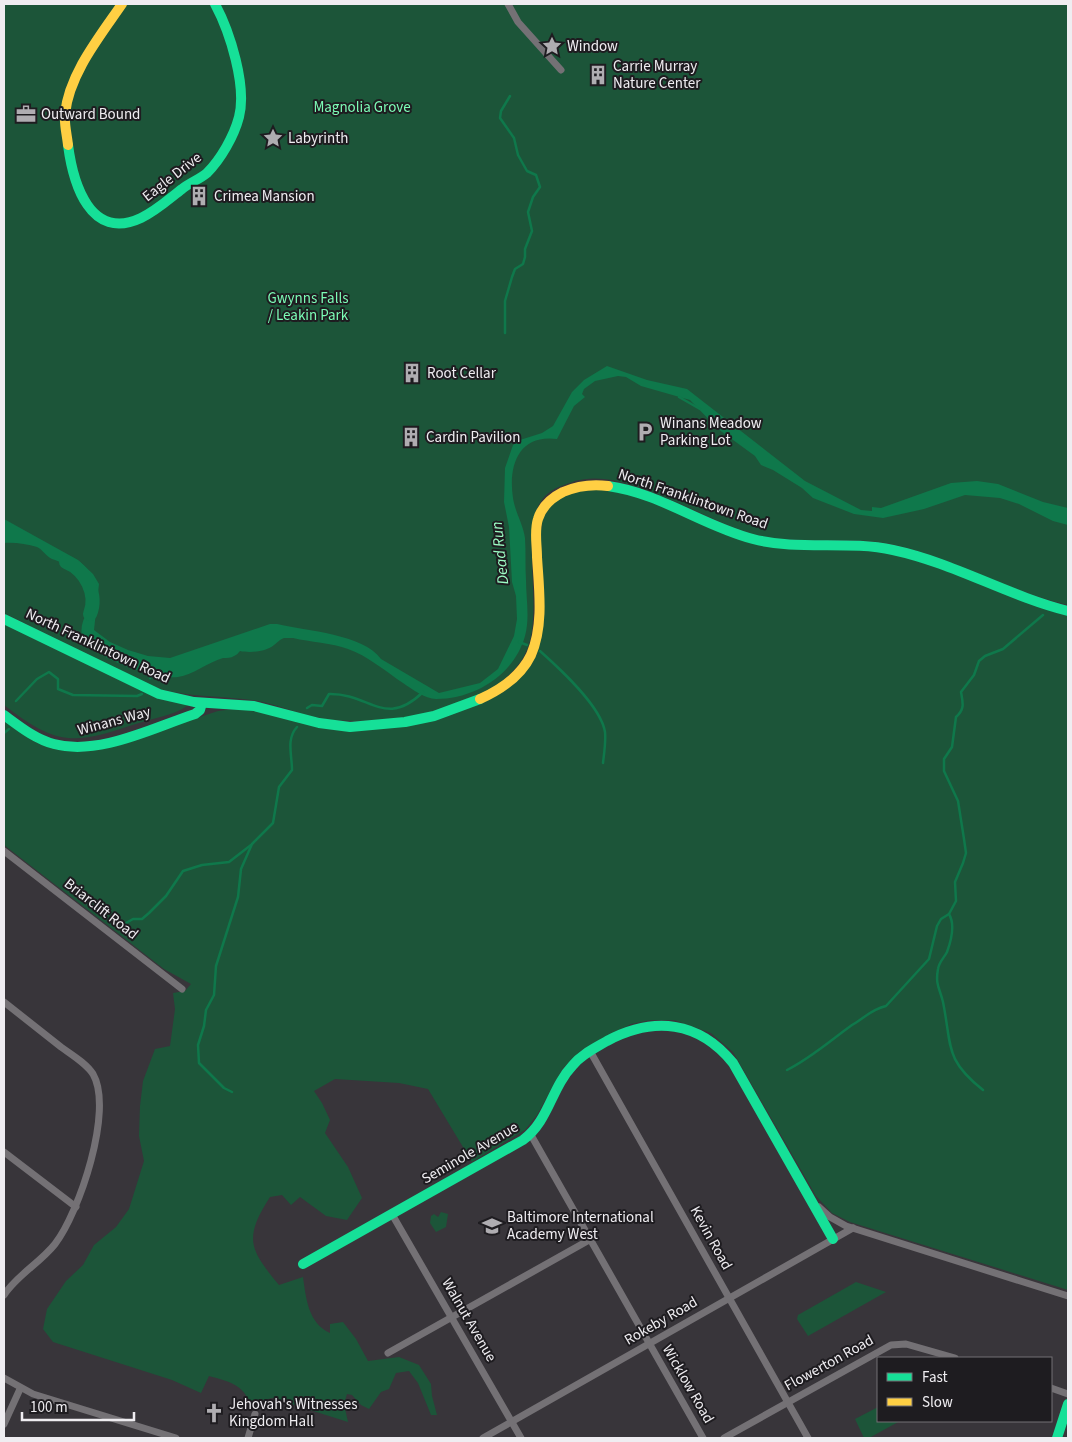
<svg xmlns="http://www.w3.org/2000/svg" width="1072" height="1442" font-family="'Source Sans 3',sans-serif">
  <rect width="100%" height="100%" fill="#38353a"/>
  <g fill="#1c5539">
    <path d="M4 4H1068V605C1007 591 952 557 891 544 845 535 797 546 753 534 702 520 626 466 575 481 568 484 556 487 550 492 512 518 549 612 524 656 494 710 389 725 333 720 305 718 280 704 252 700 221 696 190 697 159 689L4 613Z"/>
    <path d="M599 487 640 497 751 542 888 551 1068 613V1290L850 1222 832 1213 816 1196 733 1052 711 1033 674 1020H651L631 1024 583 1049 563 1068 537 1115 525 1130 472 1162 428 1089 399 1083 335 1079 314 1091 322 1103 330 1120 325 1133 348 1167 362 1198 347 1220 326 1216 300 1197 291 1205 282 1195 270 1197C243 1239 250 1250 279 1285L303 1277C306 1298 308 1323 330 1333V1324L343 1322 356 1339 368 1361 399 1357 419 1365 431 1384 432 1396 437 1415H431L418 1383 409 1371 396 1373 389 1389 381 1392 369 1409 361 1405 352 1395 347 1394 344 1404 348 1422 272 1398 250 1404C244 1384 227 1381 209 1376L201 1393 172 1380 53 1342 43 1329 47 1309 66 1281 83 1265 94 1245 116 1227 129 1209 144 1161 139 1136 140 1106 143 1081 155 1049 170 1046 175 1009 173 993 185 991 191 984 164 969 4 845V721L37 743 51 748 82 752 105 748 218 711 243 708 265 712 310 725 394 726 499 694 537 649 540 538 543 515 551 504 567 494Z"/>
    <path d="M4 622 186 703 187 706C175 715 154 718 139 723 75 744 59 748 4 705Z"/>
    <polygon points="441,1212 448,1214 446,1227 436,1232 430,1223 431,1216 434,1214 438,1217"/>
    <polygon points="856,1282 886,1292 808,1336 797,1319 798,1315"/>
    <polygon points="878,1407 878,1421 900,1421 869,1438 864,1438 855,1419"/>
  </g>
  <path fill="#0f784b" d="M607 366 647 380 687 389 805 481 861 510 872 511V507L881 508 951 483 977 481 998 484 1043 502 1068 508V525L1053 521 1019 504 1000 498 965 495 924 509 883 518 854 514 813 498 802 488 773 470 761 465 755 456 718 429 690 400 641 386 626 377 618 376 595 381 584 389 582 394 585 397 574 406 557 439C519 434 508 465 513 498 515 512 523 524 525 538 526 552 525 566 526 580 526 598 530 618 525 636 514 675 475 699 436 699 425 699 412 689 403 683 385 671 368 656 348 649 332 643 310 642 293 638H284C279 640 278 642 274 645 266 652 250 653 240 651 238 653 237 655 234 656 231 658 227 658 223 658 208 662 193 675 178 677 157 680 95 659 84 640 71 618 114 592 77 569 69 564 60 562 52 559 46 556 42 549 37 547 27 544 14 542 4 543V519L78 560 93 574 99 584 94 630 110 642 128 650 148 656 170 658 270 624H277C307 631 363 634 381 659L439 693 480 683 498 669 514 636 517 619 516 596 512 582 509 527 504 502 505 468 513 445 520 440 542 433 553 426 572 392 584 380Z"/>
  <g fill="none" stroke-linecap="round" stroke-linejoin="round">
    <g stroke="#0f784b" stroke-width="2.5">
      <polyline points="505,333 505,301 512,277 515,269 523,264 525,257 525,249 532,231 528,212 533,197 540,187 536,175 527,171 518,155 514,138 500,118 501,111 510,96"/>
      <polyline points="679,397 700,409"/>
      <polyline points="519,642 527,645"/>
      <path d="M540 651C559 668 601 706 605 732 606 742 604 754 603 763"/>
      <polyline points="150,678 152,672"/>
      <polyline points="16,701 37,679 49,672 58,679 58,689 73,695 137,696 142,694"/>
      <path d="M307 708 312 705 322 706 329 694C370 693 385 729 423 692"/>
      <polyline points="4,733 9,729"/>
      <path d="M949 914C955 924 951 941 947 952 944 958 939 962 938 969 935 985 940 989 943 1002 952 1046 944 1059 983 1090"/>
      <polyline points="126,923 133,919 142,919 149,913 166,896 183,871 202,865 229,862 251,845"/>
      <path d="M787 1070C811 1058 831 1040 852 1025 864 1018 872 1009 886 1006L929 959 937 926 941 919 949 914 956 901 955 882 963 863 966 853 964 839 958 801 944 771V759L952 747 956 717C965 709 963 703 961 692L974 675 979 661 985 656 1003 649 1043 615"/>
      <path d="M232 1092 224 1088 199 1063 198 1045 204 1026 206 1010 214 995 216 966 238 897 241 869 252 844 273 823 279 787 292 770C292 755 286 739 297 727"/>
    </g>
    <path stroke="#0f784b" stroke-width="14" d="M66 562C86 570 98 595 90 614"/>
    <g stroke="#747175" stroke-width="7">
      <polyline points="508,4 518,22 561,70"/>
      <polyline points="4,851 182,989"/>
      <path d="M4 1002C23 1017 42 1032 61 1047 72 1055 86 1063 93 1074 114 1110 79 1213 55 1244 40 1263 17 1275 4 1295"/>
      <polyline points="590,1051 808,1438"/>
      <polyline points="531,1135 703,1438"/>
      <polyline points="4,1152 76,1207"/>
      <polyline points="819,1207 830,1217 846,1226 1068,1296"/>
      <polyline points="393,1216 521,1438"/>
      <polyline points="388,1353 591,1239"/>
      <polyline points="4,1378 33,1394 176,1438"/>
      <polyline points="1051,1388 1068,1394"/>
      <polyline points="4,1424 20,1389"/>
      <polyline points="248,1438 255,1414"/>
      <polyline points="483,1438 853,1228"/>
      <polyline points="724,1438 891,1345 906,1344 955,1358"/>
    </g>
    <g stroke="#16e098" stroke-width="10">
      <path d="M68 145C73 183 90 242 141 218 156 211 169 199 182 189 189 183 200 179 207 173 221 159 234 136 239 117 247 86 230 32 215 4"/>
      <path d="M608 486C660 493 703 526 753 539 799 551 847 540 893 550 954 563 1008 596 1068 611"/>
      <polyline points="4,619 159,694 194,702 254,706 319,723 350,727 405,722 434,716 480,699"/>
      <path d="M4 715C19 726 35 739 54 744 99 756 152 728 195 714L200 710 202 703"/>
      <path d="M303 1264 523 1140C549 1121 551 1088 573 1065 582 1054 595 1048 607 1041 654 1016 699 1021 733 1063L833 1239"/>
      <polyline points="1057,1438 1068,1404"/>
    </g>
    <g stroke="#ffcf43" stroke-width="10">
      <path d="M68 145C67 135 64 124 65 114 69 74 100 36 122 4"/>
      <path d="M480 699C500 690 521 676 531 655 544 625 539 589 537 557 537 544 534 531 538 519 542 506 551 498 563 492 577 486 593 484 608 486"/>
    </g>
  </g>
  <defs>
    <symbol id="sight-bare" viewBox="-9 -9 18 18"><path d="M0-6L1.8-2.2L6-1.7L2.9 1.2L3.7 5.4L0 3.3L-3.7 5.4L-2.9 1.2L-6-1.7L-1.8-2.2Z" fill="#afadb1" stroke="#1e1c20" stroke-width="2.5" paint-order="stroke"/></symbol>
    <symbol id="building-bare" viewBox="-9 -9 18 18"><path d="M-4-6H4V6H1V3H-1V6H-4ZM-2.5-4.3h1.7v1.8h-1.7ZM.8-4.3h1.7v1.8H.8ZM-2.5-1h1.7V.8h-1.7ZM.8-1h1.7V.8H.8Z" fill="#afadb1" stroke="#1e1c20" stroke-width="2.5" paint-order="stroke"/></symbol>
    <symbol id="office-bare" viewBox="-9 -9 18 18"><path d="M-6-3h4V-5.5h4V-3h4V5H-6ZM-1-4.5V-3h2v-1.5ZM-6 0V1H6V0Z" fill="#afadb1" stroke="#1e1c20" stroke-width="2.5" paint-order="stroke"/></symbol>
    <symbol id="parking-bare" viewBox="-9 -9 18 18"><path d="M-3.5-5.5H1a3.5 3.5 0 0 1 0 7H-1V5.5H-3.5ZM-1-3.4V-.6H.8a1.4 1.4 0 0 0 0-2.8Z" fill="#afadb1" stroke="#1e1c20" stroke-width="2.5" paint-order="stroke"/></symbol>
    <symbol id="school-bare" viewBox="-9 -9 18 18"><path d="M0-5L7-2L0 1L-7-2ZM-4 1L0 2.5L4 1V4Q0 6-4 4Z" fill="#afadb1" stroke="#1e1c20" stroke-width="2.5" paint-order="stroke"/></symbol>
    <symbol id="church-bare" viewBox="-9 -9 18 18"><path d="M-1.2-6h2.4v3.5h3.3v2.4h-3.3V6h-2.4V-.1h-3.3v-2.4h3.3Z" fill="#afadb1" stroke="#1e1c20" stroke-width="2.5" paint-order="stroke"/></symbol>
  </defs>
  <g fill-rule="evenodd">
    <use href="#sight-bare" x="538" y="32" width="28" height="28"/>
    <use href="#building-bare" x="584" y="61" width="28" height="28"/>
    <use href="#office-bare" x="12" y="100" width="28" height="28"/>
    <use href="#sight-bare" x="259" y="124" width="28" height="28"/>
    <use href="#building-bare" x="185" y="182" width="28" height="28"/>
    <use href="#building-bare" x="398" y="359" width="28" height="28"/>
    <use href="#parking-bare" x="631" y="418" width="28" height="28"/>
    <use href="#building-bare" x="397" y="423" width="28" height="28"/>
    <use href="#school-bare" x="478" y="1212" width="28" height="28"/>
    <use href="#church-bare" x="200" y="1399" width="28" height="28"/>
  </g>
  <g text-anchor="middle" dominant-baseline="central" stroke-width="4" stroke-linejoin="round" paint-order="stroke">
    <g font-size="15" fill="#efedf1" stroke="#1e1c20" text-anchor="start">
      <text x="567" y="46">Window</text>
      <text x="613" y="66">Carrie Murray<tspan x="613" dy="17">Nature Center</tspan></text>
      <text x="41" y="114">Outward Bound</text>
      <text x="288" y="138">Labyrinth</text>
      <text x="214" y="196">Crimea Mansion</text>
      <text x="427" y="373">Root Cellar</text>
      <text x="660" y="423">Winans Meadow<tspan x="660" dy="17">Parking Lot</tspan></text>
      <text x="426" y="437">Cardin Pavilion</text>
      <text x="507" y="1217">Baltimore International<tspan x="507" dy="17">Academy West</tspan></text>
      <text x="229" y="1404">Jehovah's Witnesses<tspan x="229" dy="17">Kingdom Hall</tspan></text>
    </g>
    <g font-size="15" fill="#7cfcb6" stroke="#1e1c20">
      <text x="362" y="107">Magnolia Grove</text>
      <text x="308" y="298">Gwynns Falls<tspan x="308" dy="17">/ Leakin Park</tspan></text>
    </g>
    <g font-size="15" fill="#efedf1" stroke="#1e1c20">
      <text transform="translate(172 177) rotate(-38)">Eagle Drive</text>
      <text transform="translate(693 499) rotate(19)">North Franklintown Road</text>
      <text transform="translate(98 646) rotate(25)">North Franklintown Road</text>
      <text transform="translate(114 721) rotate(-15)">Winans Way</text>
      <text transform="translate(101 909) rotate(38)">Briarclift Road</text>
      <text transform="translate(470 1153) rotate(-30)">Seminole Avenue</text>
      <text transform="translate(711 1238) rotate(61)">Kevin Road</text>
      <text transform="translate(469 1320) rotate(60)">Walnut Avenue</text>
      <text transform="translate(661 1321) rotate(-30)">Rokeby Road</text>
      <text transform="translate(829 1363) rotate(-29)">Flowerton Road</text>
      <text transform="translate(688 1384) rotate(60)">Wicklow Road</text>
    </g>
    <g font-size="16" font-style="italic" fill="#9cfdc4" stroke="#1e1c20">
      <text transform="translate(500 553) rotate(-96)">Dead Run</text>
    </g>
  </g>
  <rect width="1072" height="1442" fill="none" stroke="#efedf1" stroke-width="10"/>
  <rect x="877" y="1357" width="175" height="65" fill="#1e1c20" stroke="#727074"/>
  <rect x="887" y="1373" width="25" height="8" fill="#16e098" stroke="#727074"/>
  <text x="922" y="1382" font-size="15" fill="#efedf1">Fast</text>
  <rect x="887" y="1398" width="25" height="8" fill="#ffcf43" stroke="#727074"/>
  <text x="922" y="1407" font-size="15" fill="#efedf1">Slow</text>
  <path d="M22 1412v8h112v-8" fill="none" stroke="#efedf1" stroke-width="2.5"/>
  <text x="30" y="1412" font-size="15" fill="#efedf1" stroke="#1e1c20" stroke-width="4" paint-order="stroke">100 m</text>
</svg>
